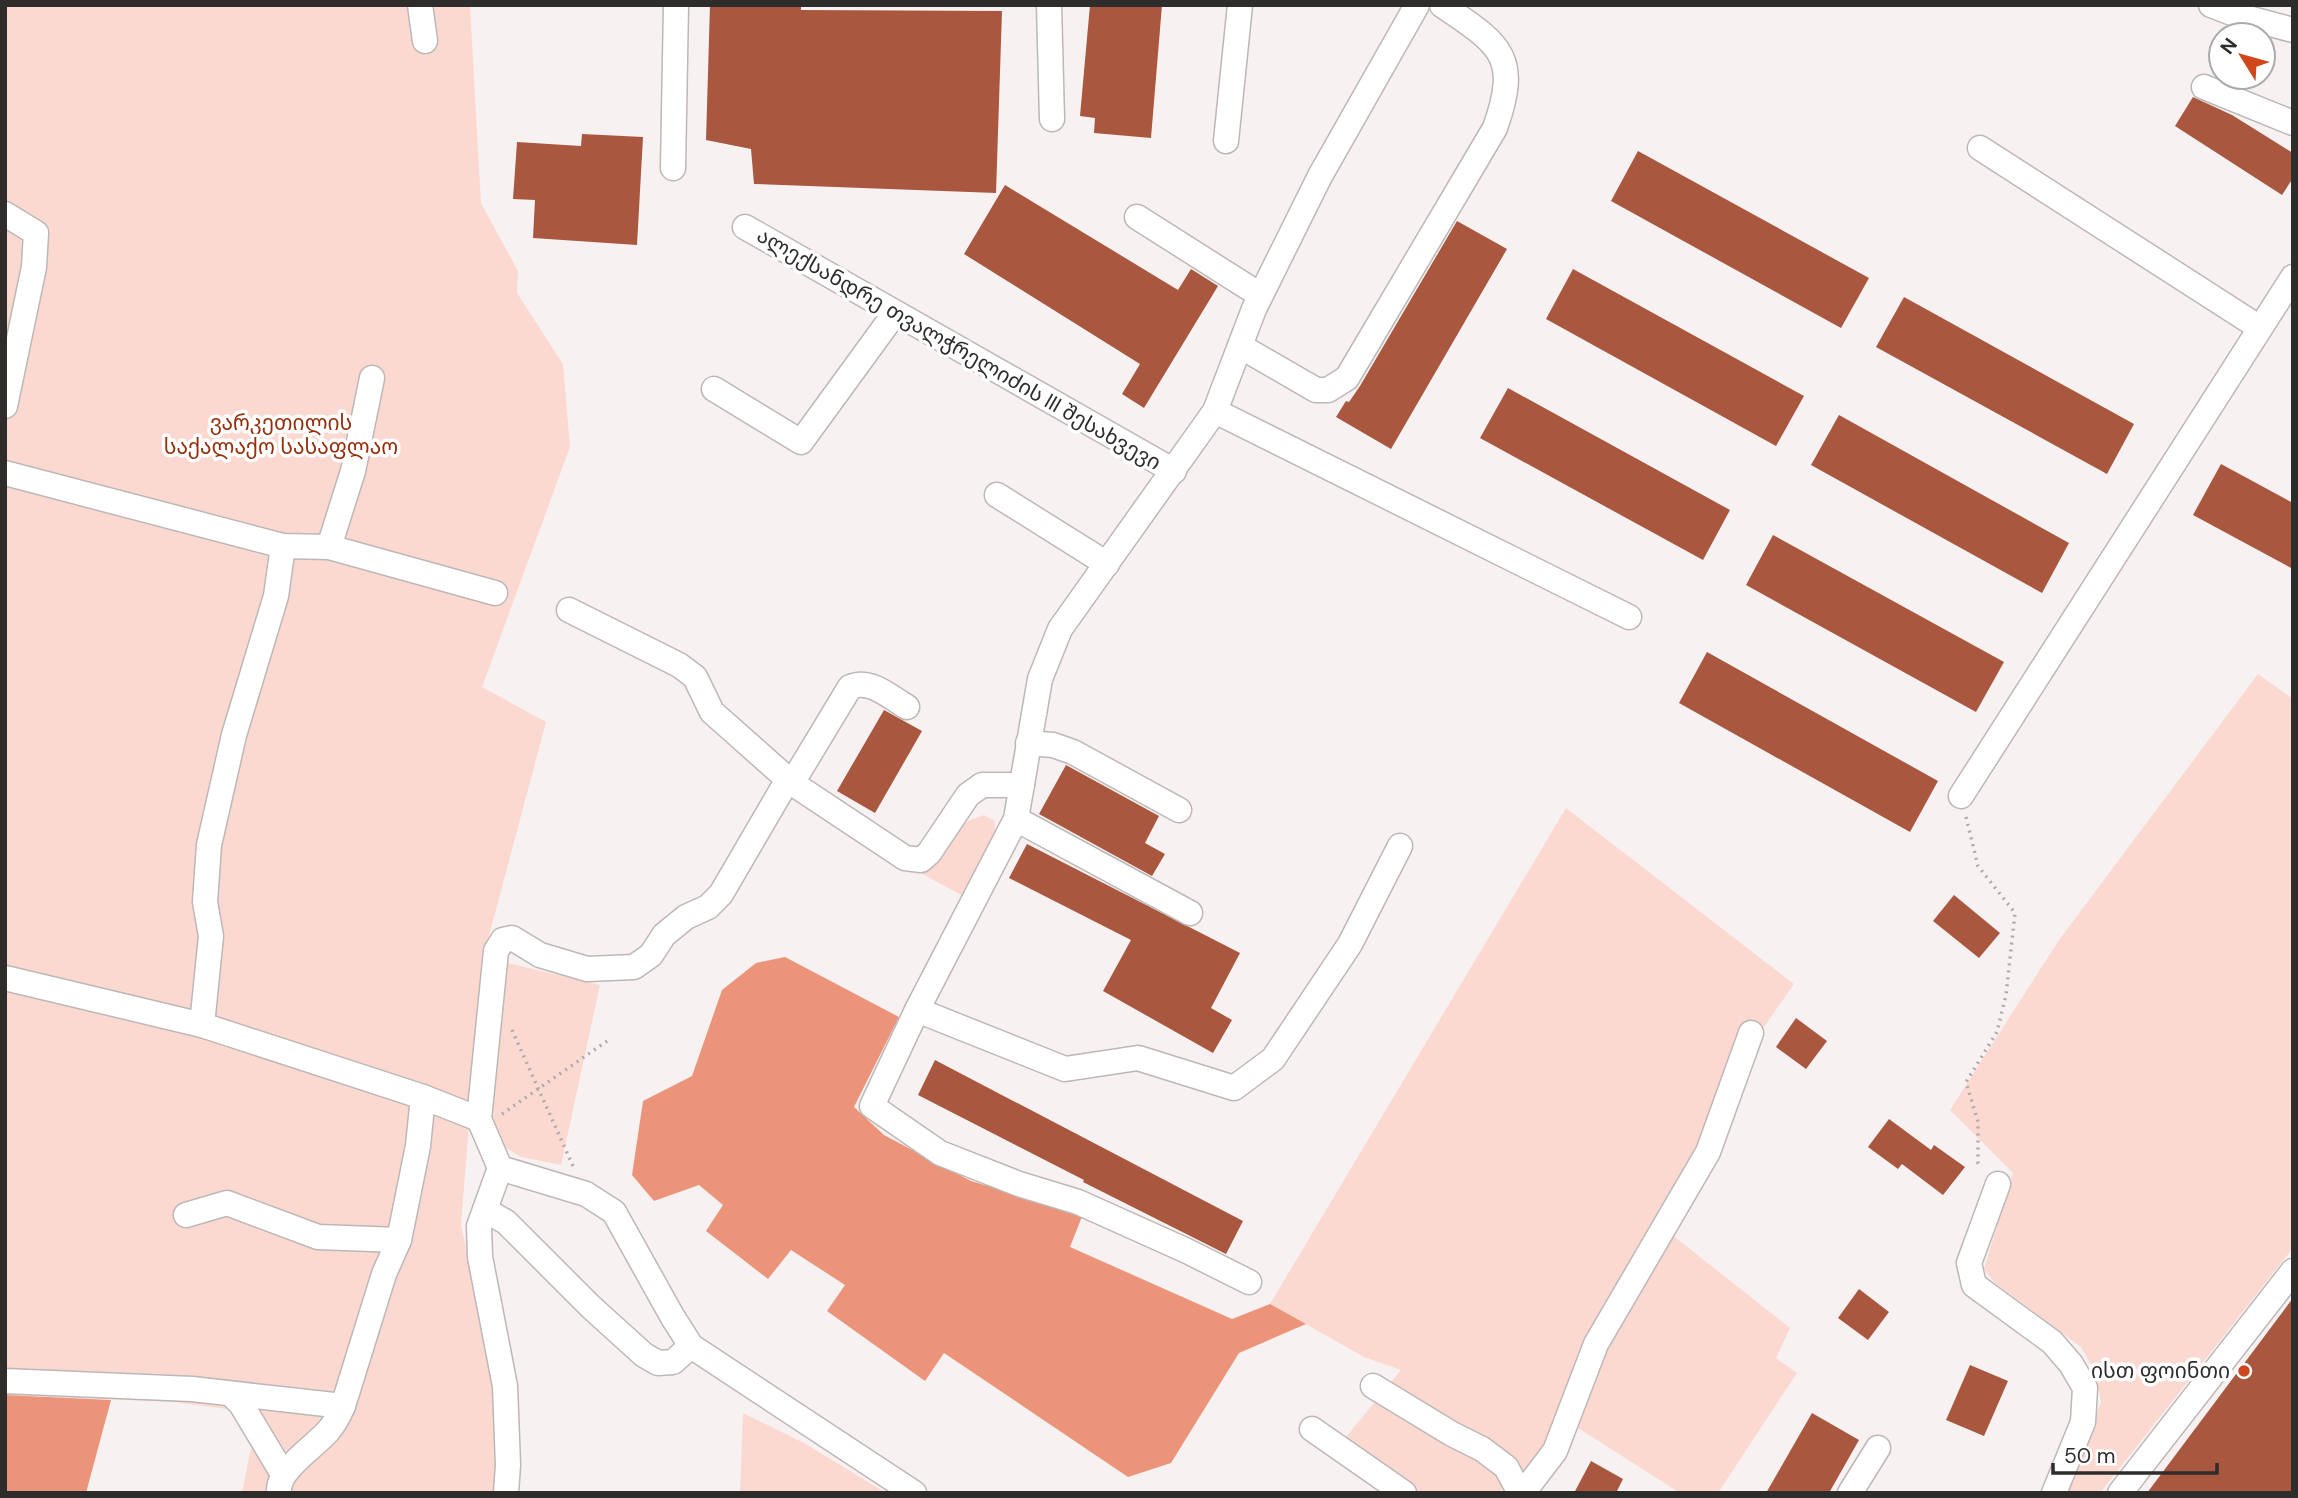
<svg xmlns="http://www.w3.org/2000/svg" width="2298" height="1498" font-family="'DM Sans','Noto Sans Georgian',sans-serif">
  <rect width="100%" height="100%" fill="#f7f2f1"/>
  <g fill="#fbd9d0">
    <polygon points="5,5 470,5 481,203 518,271 517,293 563,364 570,447 482,687 546,722 482,962 461,1225 495,1382 497,1493 242,1493 258,1413 173,1402 5,1395"/>
    <polygon points="2258,674 2293,699 2293,1248 2100,1493 2065,1493 2101,1402 2095,1372 2081,1347 1995,1283 1984,1269 2013,1173 1950,1110 2059,940"/>
    <polygon points="1566,808 1794,984 1764,1027 1748,1020 1698,1150 1534,1463 1498,1493 1416,1493 1345,1438 1401,1370 1364,1357 1270,1304"/>
    <polygon points="984,815 995,821 995,837 963,896 915,870 968,821"/>
    <polygon points="508,963 600,985 561,1165 521,1157 506,1148 489,1119"/>
    <polygon points="1671,1234 1790,1328 1776,1358 1797,1373 1718,1493 1680,1493 1575,1426 1601,1352"/>
    <polygon points="743,1413 806,1444 886,1493 740,1493"/>
  </g>
  <g fill="#ec947a">
    <polygon points="785,957 899,1017 854,1107 884,1135 971,1181 1083,1214 1070,1247 1232,1319 1270,1304 1306,1324 1239,1353 1171,1463 1128,1477 944,1353 925,1381 827,1311 845,1285 791,1250 768,1279 706,1231 723,1205 699,1185 654,1201 632,1175 643,1101 692,1076 722,990 756,963"/>
    <polygon points="5,1395 111,1400 86,1493 5,1493"/>
  </g>
  <g fill="#a9573f">
    <polygon points="710,5 801,5 801,10 1002,11 996,193 754,184 751,149 706,140"/>
    <polygon points="1090,5 1162,5 1151,138 1094,133 1095,118 1080,116"/>
    <polygon points="2193,97 2232,115 2293,153 2293,178 2282,195 2175,126"/>
    <polygon points="582,134 643,137 637,245 533,238 535,200 513,199 517,142 581,146"/>
    <polygon points="1638,151 1869,278 1841,328 1611,201"/>
    <polygon points="1005,185 1178,290 1191,269 1218,286 1144,408 1122,394 1140,364 964,254"/>
    <polygon points="1457,221 1507,249 1391,449 1336,417 1346,401 1349,402 1360,386"/>
    <polygon points="1573,269 1804,396 1776,446 1546,319"/>
    <polygon points="1904,297 2134,424 2107,474 1876,347"/>
    <polygon points="1508,388 1730,510 1703,560 1480,438"/>
    <polygon points="1839,415 2069,543 2042,593 1811,465"/>
    <polygon points="2221,464 2293,503 2293,569 2193,515"/>
    <polygon points="1773,535 2004,662 1976,712 1746,585"/>
    <polygon points="1707,652 1938,781 1910,832 1679,703"/>
    <polygon points="884,710 922,731 875,813 837,791"/>
    <polygon points="1066,765 1159,816 1145,843 1165,854 1152,876 1039,814"/>
    <polygon points="1027,844 1240,953 1211,1008 1232,1020 1213,1053 1103,991 1131,940 1009,878"/>
    <polygon points="1954,895 2000,933 1979,958 1933,921"/>
    <polygon points="1796,1018 1827,1041 1806,1069 1776,1047"/>
    <polygon points="935,1060 1243,1221 1226,1254 1083,1182 1084,1180 918,1095"/>
    <polygon points="1889,1119 1931,1150 1934,1145 1965,1167 1943,1195 1902,1164 1898,1169 1868,1147"/>
    <polygon points="1859,1289 1889,1312 1868,1340 1838,1318"/>
    <polygon points="2293,1298 2293,1493 2147,1493"/>
    <polygon points="1970,1365 2008,1381 1984,1436 1946,1420"/>
    <polygon points="1812,1413 1859,1440 1829,1493 1766,1493"/>
    <polygon points="1591,1461 1623,1479 1616,1493 1574,1493"/>
  </g>
  <g fill="none" stroke-linecap="round" stroke-linejoin="round">
    <defs>
      <g id="minor">
        <polyline points="420,5 425,41"/>
        <polyline points="1049,5 1052,119"/>
        <polyline points="2211,5 2237,15 2293,30"/>
        <polyline points="2204,87 2293,123"/>
        <polyline points="1226,141 1240,5"/>
        <polyline points="1980,148 2260,328"/>
        <polyline points="673,168 676,5"/>
        <polyline points="5,214 36,233 34,267 5,406"/>
        <polyline points="1137,217 1260,295"/>
        <polyline points="745,227 1174,471"/>
        <path d="M1240 346 1316 390H1328L1347 378 1495 128C1521 55 1499 44 1442 5"/>
        <polyline points="714,389 801,442 895,313"/>
        <polyline points="1215,411 1629,617"/>
        <polyline points="5,473 283,546 329,547 495,593"/>
        <polyline points="997,495 1107,564"/>
        <polyline points="329,547 353,471 372,378"/>
        <path d="M569 610 679 665 695 677 712 712 792 783 850 687C870 678 890 697 907 707"/>
        <polyline points="1028,743 1053,745 1073,752 1179,810"/>
        <polyline points="1961,796 2293,277"/>
        <polyline points="1016,819 1190,913"/>
        <polyline points="5,978 202,1025 423,1097 479,1119"/>
        <polyline points="917,1010 1065,1069 1138,1058 1234,1088 1273,1059 1350,944 1400,846"/>
        <polyline points="202,1025 211,936 205,902 209,845 234,735 276,596 283,546"/>
        <polyline points="500,1168 479,1226 480,1257 505,1386 508,1465 506,1493"/>
        <polyline points="1998,1184 1969,1263 1974,1285 2052,1342 2071,1364 2085,1388 2083,1422 2054,1493"/>
        <polyline points="485,1210 506,1222 591,1307 644,1355 658,1363 673,1362 691,1346"/>
        <polyline points="186,1215 227,1203 318,1237 399,1240"/>
        <polyline points="1249,1282 1187,1251 1078,1202 1019,1184 940,1153 872,1106 917,1010 1016,819 1040,679 1060,629 1215,411 1254,309 1320,176 1417,5"/>
        <polyline points="5,1381 192,1389 343,1406 384,1274 399,1240 418,1146 423,1097"/>
        <polyline points="1373,1386 1452,1434 1482,1449 1506,1467 1520,1493"/>
        <polyline points="231,1394 241,1404 283,1474"/>
        <polyline points="1312,1429 1404,1493"/>
        <path d="M279 1493C276 1470 315 1447 329 1430 335 1423 339 1415 343 1406"/>
        <polyline points="914,1493 691,1346 672,1316 614,1212 586,1194 500,1168 479,1119 496,951 503,940 512,938 540,955 587,969 634,967 651,955 664,935 686,917 708,907 721,894 784,786 792,783 905,858 921,860 929,853 968,795 982,785 1022,785"/>
        <polyline points="1523,1493 1555,1451 1596,1344 1708,1152 1751,1033"/>
        <polyline points="1850,1493 1878,1448"/>
        <polyline points="2120,1493 2293,1271"/>
      </g>
    </defs>
    <use href="#minor" stroke="#bdb8b7" stroke-width="27"/>
    <g stroke="#afabaa" stroke-width="3.5" stroke-dasharray="2 5" stroke-linecap="butt">
      <polyline points="1966,817 1978,866 2015,913 2006,995 1997,1032 1966,1082 1978,1122 1978,1163 1982,1167"/>
      <polyline points="512,1030 573,1166"/>
      <polyline points="502,1114 607,1041"/>
    </g>
    <use href="#minor" stroke="#fff" stroke-width="24"/>
  </g>
  <circle fill="#cf471b" stroke="#fff" stroke-width="2.5" cx="2244" cy="1371" r="7"/>
  <g text-anchor="middle" dominant-baseline="central" stroke-width="7" stroke-linejoin="round" paint-order="stroke">
    <g font-size="21" fill="#2f2d2c" stroke="#fff">
      <text transform="translate(959 349) rotate(30)">ალექსანდრე თვალჭრელიძის III შესახვევი</text>
    </g>
    <g font-size="21" fill="#952e0b" stroke="#fff">
      <text x="281" y="423">ვარკეთილის<tspan x="281" dy="24">საქალაქო სასაფლაო</tspan></text>
    </g>
    <g font-size="21" fill="#2f2d2c" stroke="#fff" text-anchor="end">
      <text x="2230" y="1371">ისთ ფოინთი</text>
    </g>
  </g>
  <rect width="2298" height="1498" fill="none" stroke="#2f2d2c" stroke-width="14"/>
  <g transform="translate(2242 56) rotate(307)"><circle r="33" fill="#ffffff" stroke="#acabab" stroke-width="2"/>
  <path d="M0-5L12 26L0 18L-12 26Z" fill="#cf471b"/>
  <text y="-10" font-size="19" font-weight="bold" text-anchor="middle" fill="#2f2d2c">N</text>
  </g>
  <path d="M2053 1463v10h164v-10" fill="none" stroke="#2f2d2c" stroke-width="3.5"/>
  <text x="2064" y="1463" font-size="21" fill="#2f2d2c" stroke="#ffffff" stroke-width="5" paint-order="stroke">50 m</text>
</svg>
